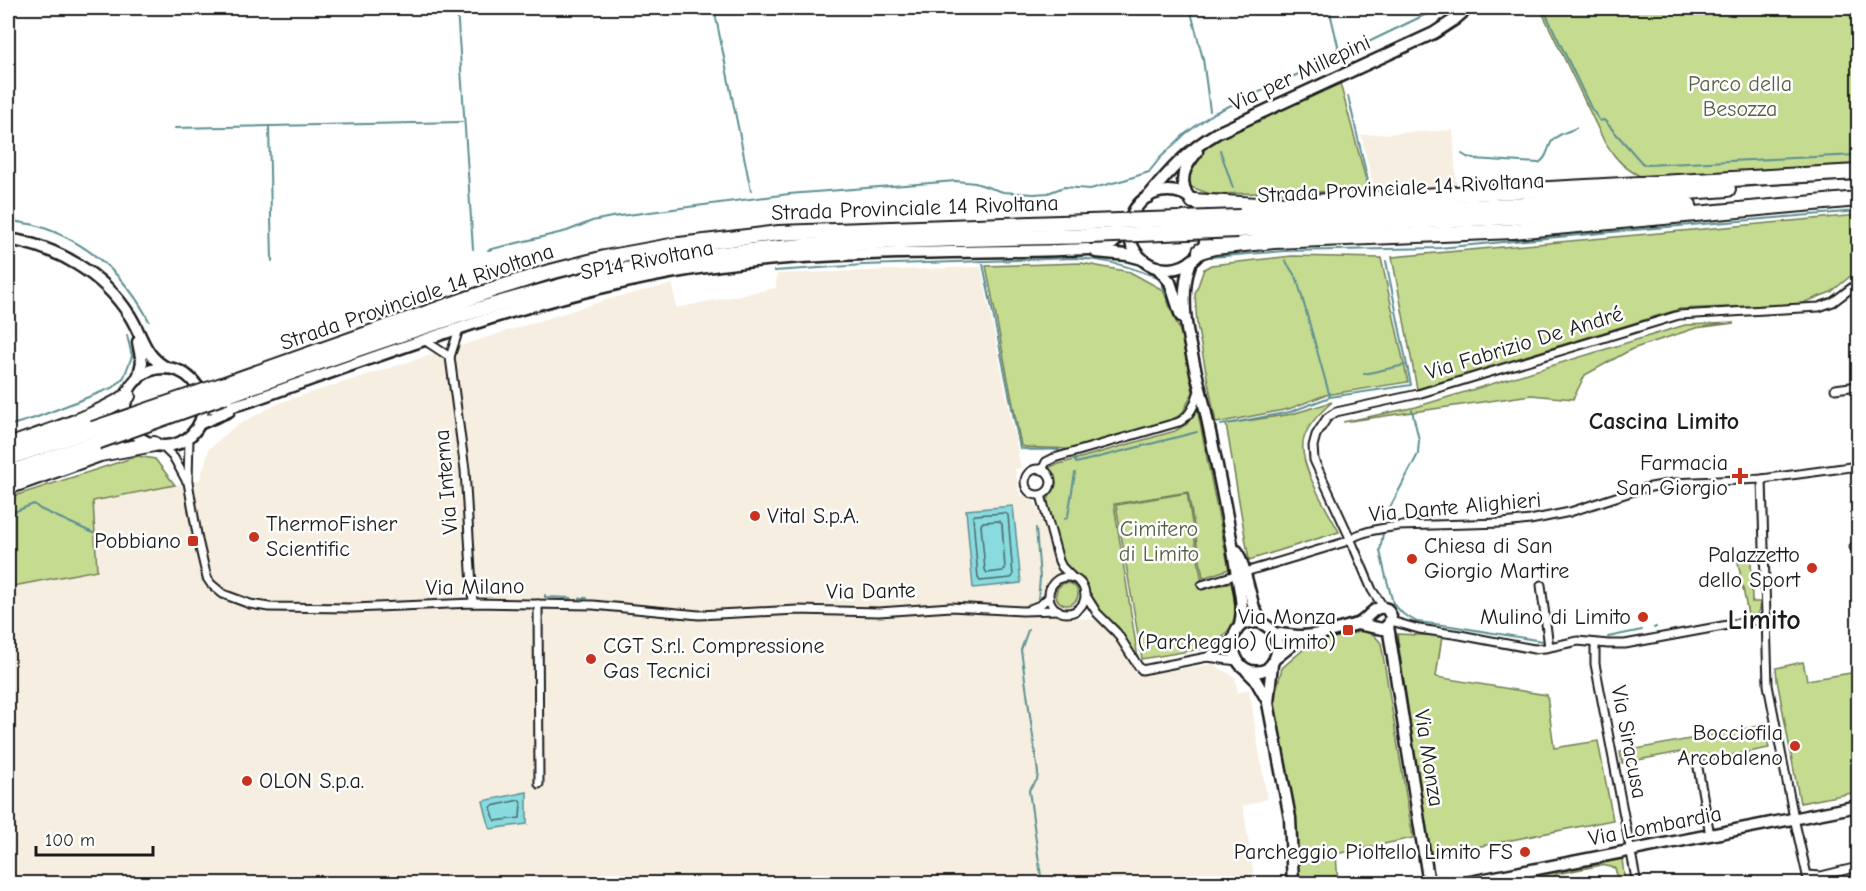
<svg xmlns="http://www.w3.org/2000/svg" width="1866" height="891" font-family="'Comic Neue',sans-serif">
  <rect width="100%" height="100%" fill="#fff"/>
  <filter id="ink" filterUnits="userSpaceOnUse"><feTurbulence type="fractalNoise" baseFrequency=".0167" numOctaves="2"/><feDisplacementMap in="SourceGraphic" scale="12" xChannelSelector="R" yChannelSelector="G"/><feConvolveMatrix kernelMatrix="1 2 1 2 8 2 1 2 1" color-interpolation-filters="sRGB"/></filter>
  <g filter="url(#ink)">
    <g fill="#f6eee0">
      <polygon points="1453,130 1457,193 1376,196 1361,135"/>
      <polygon points="981,267 1021,468 1015,469 1020,496 1032,494 1077,618 1097,620 1114,635 1137,675 1213,664 1235,677 1238,693 1249,689 1267,799 1243,806 1255,883 8,884 8,588 97,570 93,501 200,480 209,449 234,427 281,402 609,299 673,284 676,308 776,288 777,274"/>
    </g>
    <g fill="#c4db90" stroke="#707c56" stroke-width="1.5">
      <path d="M1540 8H1858V180L1744 187 1645 178C1626 171 1616 159 1605 143Z"/>
      <polygon points="1340,83 1369,191 1210,194 1191,187 1186,173 1192,162 1211,140"/>
      <polygon points="1858,215 1858,270 1831,292 1800,304 1680,309 1417,389 1392,257"/>
      <polygon points="1292,256 1381,258 1408,382 1325,395 1289,409 1216,423 1197,325 1195,294 1204,269 1211,265"/>
      <path d="M1081 263 1130 272 1163 290 1181 334 1193 392 1182 414 1168 422 1070 450C1054 446 1037 450 1021 446L986 266Z"/>
      <polygon points="1734,323 1696,328 1632,349 1585,375 1573,399 1531,395 1343,422 1416,407 1685,325"/>
      <path d="M1332 402C1321 412 1309 423 1304 438 1296 463 1328 510 1339 532L1249 560 1226 424 1292 414Z"/>
      <polygon points="1197,408 1229,569 1203,578 1188,492 1114,504 1138,658 1118,627 1097,609 1084,579 1070,570 1064,564 1048,507 1048,500 1056,483 1054,477 1048,470 1052,466 1175,431 1187,424"/>
      <polygon points="138,456 155,459 175,485 93,501 97,570 8,587 8,498"/>
      <path d="M1187 493 1203 589 1231 583C1238 613 1238 625 1213 647L1142 659 1116 505Z"/>
      <polygon points="1751,561 1752,602 1760,602 1759,611 1756,615 1748,615 1738,562"/>
      <circle cx="1067" cy="594" r="11"/>
      <polygon points="1363,631 1374,635 1381,643 1413,838 1336,854 1338,883 1297,883 1274,699 1282,668 1311,643"/>
      <polygon points="1397,634 1442,636 1436,677 1547,695 1554,748 1598,741 1613,820 1430,856"/>
      <polygon points="1803,662 1807,680 1858,672 1858,792 1800,803 1777,680 1776,668"/>
      <polygon points="1764,725 1769,748 1688,764 1685,751 1622,763 1620,752"/>
      <polygon points="1622,859 1625,883 1619,883 1615,868 1602,865 1556,874 1554,877 1533,882 1531,877"/>
    </g>
    <g fill="#89dbdf" stroke="#5d8f91" stroke-width="1.5">
      <polygon points="1013,506 1021,583 973,588 966,510"/>
      <polygon points="527,792 527,824 490,829 483,801"/>
    </g>
    <g fill="none" stroke-linecap="round" stroke-linejoin="round">
      <g stroke="#48686a" stroke-width="1.5">
        <polygon points="1005,513 1008,515 1013,576 1011,578 980,581 978,578 973,517 975,515"/>
        <polygon points="999,521 1002,524 1005,569 1003,571 987,573 985,570 981,525 983,522"/>
        <polygon points="519,800 521,803 520,818 495,821 491,808 492,806"/>
      </g>
      <g stroke="#5d8f91" stroke-width="2">
        <polyline points="457,8 473,249"/>
        <polyline points="714,8 751,191"/>
        <polyline points="1190,8 1203,59 1210,111"/>
        <polyline points="1329,8 1338,46 1337,55"/>
        <polyline points="1543,8 1591,108 1600,121 1604,120 1642,163 1646,165 1858,155"/>
        <polyline points="1354,49 1439,8"/>
        <polyline points="1348,96 1368,181"/>
        <polyline points="269,126 272,261"/>
        <polyline points="175,128 462,122"/>
        <polyline points="1220,150 1233,188"/>
        <path d="M1462 154 1467 157 1474 159 1539 163C1548 157 1547 149 1552 141 1557 134 1568 132 1576 128"/>
        <path d="M8 220C16 222 26 223 35 225 85 240 126 275 149 321"/>
        <polyline points="488,250 567,231 592,221 612,217 789,194 956,181 975,183 1003,192 1034,194 1048,193 1064,187 1090,189 1124,180 1149,172 1160,158 1185,134 1212,114 1346,52"/>
        <polyline points="1211,257 1285,251 1439,248 1655,228 1858,211"/>
        <polyline points="1285,260 1297,279 1330,397"/>
        <path d="M983 264 1020 448C1032 452 1047 448 1059 450"/>
        <path d="M774 271 864 265 1074 258C1108 260 1130 266 1160 279L1173 311"/>
        <polyline points="1364,374 1405,365"/>
        <polyline points="1221,425 1290,412 1330,397 1411,385 1386,261"/>
        <polyline points="8,426 35,418 114,387 124,377 132,356 127,335"/>
        <polyline points="1074,458 1076,463 1197,432"/>
        <polyline points="8,514 34,504 40,509 93,533"/>
        <polyline points="1386,515 1418,454 1419,440 1412,410"/>
        <polyline points="1065,519 1068,516 1075,473"/>
        <polyline points="1036,528 1040,578 1038,600"/>
        <polyline points="1383,533 1380,551 1385,573 1393,603 1403,614 1417,622 1451,626 1542,641"/>
        <polyline points="545,595 545,597 571,598"/>
        <polyline points="580,598 587,598"/>
        <polyline points="1654,628 1656,627"/>
        <polyline points="1028,630 1021,650 1038,773 1037,780 1029,790 1042,884"/>
        <polyline points="1608,637 1642,630"/>
      </g>
      <defs>
        <g id="street">
          <polyline points="459,329 450,357 465,470 473,603"/>
          <polyline points="424,340 450,357"/>
          <polyline points="1835,389 1858,386"/>
          <polyline points="189,438 188,482 198,540 207,578 211,584 223,594 250,604 269,607 352,608 473,603 593,605 699,615 797,610 879,612 951,607 1022,611 1058,610"/>
          <polyline points="162,446 174,458 186,480"/>
          <circle cx="1038" cy="482" r="13"/>
          <path d="M1042 470 1046 462 1054 458 1179 422C1191 416 1195 403 1199 391"/>
          <polyline points="1762,479 1768,685 1794,818 1809,884"/>
          <polyline points="1041,495 1059,561 1062,567 1071,576"/>
          <polyline points="1854,547 1858,547"/>
          <circle cx="1067" cy="595" r="18"/>
          <path d="M1202 585 1345 542C1360 531 1380 529 1398 526L1503 523 1530 520 1570 512 1640 489 1673 483 1762 479 1858 466"/>
          <polyline points="1541,585 1549,647"/>
          <polyline points="1085,594 1097,613 1117,633 1138,666 1142,670 1207,657 1237,661"/>
          <polyline points="538,604 539,784"/>
          <polyline points="1384,608 1372,590 1350,538 1314,460 1313,446 1316,435 1327,418 1336,412 1418,394 1679,315 1819,307 1833,302 1858,283"/>
          <polyline points="1030,609 1040,605 1049,597"/>
          <polyline points="1391,621 1419,629 1460,635 1534,649 1545,648 1578,641 1608,644 1625,644 1766,618"/>
          <polyline points="1595,643 1595,664 1637,884"/>
          <polyline points="1207,657 1234,638"/>
          <polyline points="1697,762 1710,835"/>
          <polyline points="1807,875 1821,876 1858,867"/>
        </g>
        <g id="secondary">
          <circle cx="1168" cy="230" r="39"/>
          <path d="M1148 197C1169 171 1188 150 1217 133L1434 33 1454 20 1468 8"/>
          <path d="M1190 199C1177 181 1184 167 1197 152"/>
          <path d="M8 239C57 247 103 273 130 316 143 337 144 356 167 368"/>
          <polyline points="1096,252 1127,255 1142,259"/>
          <path d="M1191 261C1174 306 1195 364 1205 409 1216 460 1227 511 1235 563 1238 585 1245 604 1240 626"/>
          <polyline points="1157,267 1170,282 1181,316"/>
          <polyline points="138,342 142,362 138,379"/>
          <circle cx="164" cy="407" r="39"/>
          <path d="M202 400C213 416 235 405 250 401 404 347 557 287 720 265 843 249 967 254 1091 249L1112 244 1123 234"/>
          <polyline points="199,424 229,411"/>
          <polyline points="1237,551 1243,566 1254,608 1262,623"/>
          <path d="M1258 622C1280 628 1283 655 1267 669 1235 683 1223 636 1243 624 1247 622 1253 622 1258 622Z"/>
          <polyline points="1388,626 1429,884"/>
          <path d="M1273 633C1282 634 1292 636 1301 636 1315 636 1344 628 1357 624 1369 620 1373 603 1387 609L1391 616 1389 624 1383 629 1357 624"/>
          <polyline points="1277,657 1303,636"/>
          <polyline points="1272,664 1268,703 1290,818 1293,884"/>
          <polyline points="1247,671 1255,679 1267,700"/>
          <polyline points="1460,884 1858,806"/>
        </g>
        <g id="highway">
          <polyline points="1193,201 1257,205 1858,172"/>
          <polyline points="1240,217 1512,205 1728,189"/>
          <polyline points="1238,230 1513,217 1689,205"/>
          <polyline points="1200,251 1214,247 1274,241 1513,231 1858,199"/>
          <polyline points="222,385 498,288 546,273 605,258 671,246 779,233 1089,222"/>
          <path d="M225 396C325 360 424 324 526 296 575 282 623 269 672 261 810 239 950 240 1089 236"/>
          <path d="M8 446C48 432 91 419 128 396"/>
          <polyline points="8,458 93,429"/>
          <polyline points="8,473 97,442"/>
          <polyline points="8,487 100,454 154,444"/>
        </g>
      </defs>
      <use href="#street" stroke="#1c1c1c" stroke-width="11"/>
      <use href="#secondary" stroke="#1c1c1c" stroke-width="15"/>
      <use href="#highway" stroke="#1c1c1c" stroke-width="18"/>
      <use href="#street" stroke="#fff" stroke-width="7"/>
      <use href="#secondary" stroke="#fff" stroke-width="10"/>
      <use href="#highway" stroke="#fff" stroke-width="14"/>
      <defs>
        <g id="highway-bridge">
          <polyline points="1089,222 1240,217"/>
          <polyline points="1089,236 1238,230"/>
          <polyline points="93,429 222,385"/>
          <polyline points="97,442 225,396"/>
        </g>
      </defs>
      <use href="#highway-bridge" stroke="#1c1c1c" stroke-width="18" stroke-linecap="butt"/>
      <use href="#highway-bridge" stroke="#fff" stroke-width="14"/>
    </g>
  </g>
  <g fill="#c8321e" stroke="#fff" stroke-width="2">
    <path d="M1737 467h6v6h6v6h-6v6h-6v-6h-6v-6h6z"/>
    <circle cx="755" cy="516" r="6"/>
    <circle cx="254" cy="537" r="6"/>
    <rect x="187" y="535" width="12" height="12" rx="3"/>
    <circle cx="1412" cy="559" r="6"/>
    <circle cx="1812" cy="568" r="6"/>
    <circle cx="1643" cy="617" r="6"/>
    <rect x="1342" y="624" width="12" height="12" rx="3"/>
    <circle cx="591" cy="659" r="6"/>
    <circle cx="1795" cy="746" r="6"/>
    <circle cx="247" cy="781" r="6"/>
    <circle cx="1525" cy="852" r="6"/>
  </g>
  <g text-anchor="middle" dominant-baseline="central" stroke-width="5" stroke-linejoin="round" paint-order="stroke">
    <g font-size="22" fill="#1c1c1c" stroke="#fff">
      <text transform="translate(1300 73) rotate(-25)">Via per Millepini</text>
      <text transform="translate(1401 188) rotate(-3)">Strada Provinciale 14 Rivoltana</text>
      <text transform="translate(915 208) rotate(-2)">Strada Provinciale 14 Rivoltana</text>
      <text transform="translate(647 260) rotate(-11)">SP14 Rivoltana</text>
      <text transform="translate(417 297) rotate(-19)">Strada Provinciale 14 Rivoltana</text>
      <text transform="translate(1524 343) rotate(-17)">Via Fabrizio De André</text>
      <text transform="translate(446 482) rotate(-95)">Via Interna</text>
      <text transform="translate(1455 507) rotate(-5)">Via Dante Alighieri</text>
      <text transform="translate(475 587) rotate(-1)">Via Milano</text>
      <text transform="translate(871 591) rotate(-1)">Via Dante</text>
      <text transform="translate(1629 742) rotate(79)">Via Siracusa</text>
      <text transform="translate(1429 758) rotate(81)">Via Monza</text>
      <text transform="translate(1655 826) rotate(-11)">Via Lombardia</text>
    </g>
    <g font-size="22" fill="#575f45" stroke="#fff">
      <text x="1740" y="84">Parco della<tspan x="1740" dy="25">Besozza</tspan></text>
      <text x="1159" y="529">Cimitero<tspan x="1159" dy="25">di Limito</tspan></text>
    </g>
    <g font-size="22" fill="#1c1c1c" stroke="#fff" text-anchor="end">
      <text x="1728" y="463">Farmacia<tspan x="1728" dy="25">San Giorgio</tspan></text>
      <text x="767" y="516" text-anchor="start">Vital S.p.A.</text>
      <text x="266" y="524" text-anchor="start">ThermoFisher<tspan x="266" dy="25">Scientific</tspan></text>
      <text x="181" y="541">Pobbiano</text>
      <text x="1424" y="546" text-anchor="start">Chiesa di San<tspan x="1424" dy="25">Giorgio Martire</tspan></text>
      <text x="1800" y="555">Palazzetto<tspan x="1800" dy="25">dello Sport</tspan></text>
      <text x="1336" y="617">Via Monza<tspan x="1336" dy="25">(Parcheggio) (Limito)</tspan></text>
      <text x="1631" y="617">Mulino di Limito</text>
      <text x="603" y="646" text-anchor="start">CGT S.r.l. Compressione<tspan x="603" dy="25">Gas Tecnici</tspan></text>
      <text x="1783" y="733">Bocciofila<tspan x="1783" dy="25">Arcobaleno</tspan></text>
      <text x="259" y="781" text-anchor="start">OLON S.p.a.</text>
      <text x="1513" y="852">Parcheggio Pioltello Limito FS</text>
    </g>
    <g font-size="24" font-weight="bold" fill="#1c1c1c" stroke="#fff">
      <text x="1664" y="421">Cascina Limito</text>
    </g>
    <g font-size="28" font-weight="bold" fill="#1c1c1c" stroke="#fff">
      <text x="1764" y="620">Limito</text>
    </g>
  </g>
  <rect width="1866" height="891" fill="none" stroke="#fff" stroke-width="30"/>
  <rect x="15" y="15" width="1836" height="861" fill="none" stroke="#1c1c1c" stroke-width="2" filter="url(#ink)"/>
  <path d="M36 846v9h117v-9" fill="none" stroke="#1c1c1c" stroke-width="3"/>
  <text x="45" y="846" font-size="18" fill="#1c1c1c" stroke="#ffffff" stroke-width="4.5" paint-order="stroke">100 m</text>
</svg>
